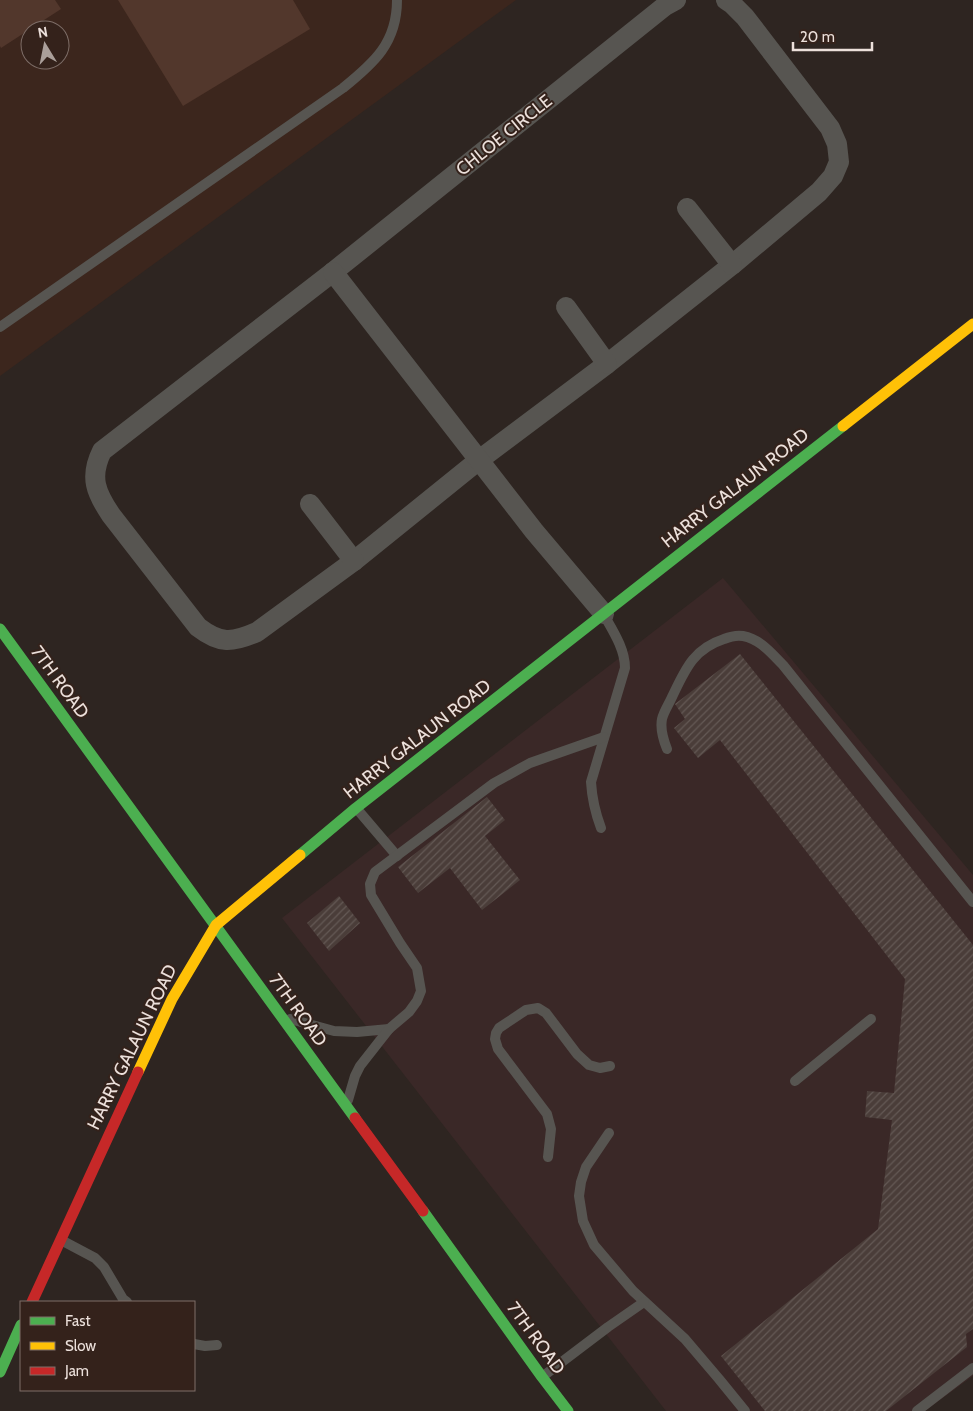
<svg xmlns="http://www.w3.org/2000/svg" width="973" height="1411" font-family="Cabin,sans-serif">
  <defs>
    <pattern id="building-hatch" width="6" height="6" patternUnits="userSpaceOnUse" patternTransform="scale(1.25)"><rect width="6" height="6" fill="#4a3d39"/><path d="M-1 1l2-2M0 6l6-6M5 7l2-2" fill="none" stroke="#645955"/></pattern>
  </defs>
  <rect width="100%" height="100%" fill="#2e2521"/>
  <polygon fill="#3a2827" points="723,578 973,875 973,1376 925,1411 666,1411 282,918"/>
  <path fill="#3c261d" fill-rule="evenodd" d="M0 0H516L0 376ZM30 30H60V60H30Z"/>
  <g fill="#52372c">
    <polygon points="0,0 55,0 61,9 1,48 0,46"/>
    <polygon points="118,0 293,0 310,29 183,106"/>
  </g>
  <g fill="url(#building-hatch)">
    <polygon points="740,654 973,945 973,1329 966,1334 967,1347 886,1411 765,1411 721,1356 878,1229 892,1120 865,1117 867,1091 894,1093 905,979 720,740 698,758 674,728 685,719 675,704"/>
    <polygon points="487,797 505,820 485,836 520,880 482,910 450,868 418,893 398,867"/>
    <polygon points="339,896 360,923 329,951 307,923"/>
  </g>
  <g fill="none" stroke-linecap="round" stroke-linejoin="round">
    <g stroke="#575551" stroke-width="10">
      <path d="M0 327 343 88C374 63 397 43 397 0"/>
      <path d="M667 749C663 739 660 729 662 719 664 711 669 704 672 697 685 670 693 649 724 639 729 637 737 635 743 636 760 639 771 653 783 665L973 902"/>
      <polyline points="357,809 397,856"/>
      <path d="M601 828C595 812 592 799 591 782L625 668C625 649 613 631 604 615"/>
      <polyline points="290,1019 334,1031 357,1032 389,1029"/>
      <polyline points="795,1081 871,1019"/>
      <polyline points="348,1100 355,1076 360,1066 389,1029 409,1012 417,1001 421,991 417,968 400,943 371,895 370,884 375,872 494,783 530,763 604,737"/>
      <polyline points="609,1133 586,1167 581,1182 579,1196 583,1221 594,1245 633,1291 685,1339 719,1379 745,1411"/>
      <polyline points="548,1157 551,1129 547,1114 498,1049 495,1039 496,1033 499,1028 526,1010 538,1008 546,1013 577,1054 589,1065 600,1068 610,1066"/>
      <polyline points="61,1240 95,1258 104,1267 123,1299 127,1302"/>
      <polyline points="194,1344 205,1346 217,1345"/>
      <polyline points="542,1377 608,1327 644,1302"/>
      <polyline points="917,1411 973,1368"/>
    </g>
    <g stroke="#575551" stroke-width="20">
      <path d="M676 0 665 6 333 272 102 451C89 477 96 493 111 515L198 627C220 644 232 643 257 632L354 561 479 460 607 364 732 265 819 192 833 176 839 162 837 144 830 128 745 17 732 4 726 0"/>
      <polyline points="687,208 732,265"/>
      <polyline points="333,272 534,531 604,614"/>
      <polyline points="566,307 607,364"/>
      <polyline points="310,504 354,561"/>
    </g>
    <g stroke="#4caf50" stroke-width="11">
      <polyline points="0,629 355,1118"/>
      <polyline points="300,855 356,808 843,426"/>
      <polyline points="423,1211 542,1377 568,1411"/>
      <polyline points="0,1372 21,1325"/>
    </g>
    <g stroke="#ffc107" stroke-width="11">
      <polyline points="843,426 973,324"/>
      <polyline points="138,1072 172,999 216,925 300,855"/>
    </g>
    <g stroke="#c62828" stroke-width="11">
      <polyline points="355,1118 423,1211"/>
      <polyline points="32,1302 138,1072"/>
    </g>
  </g>
  <g text-anchor="middle" dominant-baseline="central" stroke-width="4" stroke-linejoin="round" paint-order="stroke">
    <g font-size="18" fill="#ece0db" stroke="#34221b">
      <text transform="translate(504 135) rotate(-39)">CHLOE CIRCLE</text>
      <text transform="translate(735 488) rotate(-38)">HARRY GALAUN ROAD</text>
      <text transform="translate(60 682) rotate(54)">7TH ROAD</text>
      <text transform="translate(417 739) rotate(-38)">HARRY GALAUN ROAD</text>
      <text transform="translate(298 1010) rotate(54)">7TH ROAD</text>
      <text transform="translate(132 1047) rotate(-64)">HARRY GALAUN ROAD</text>
      <text transform="translate(536 1338) rotate(54)">7TH ROAD</text>
    </g>
  </g>
  <rect x="20" y="1301" width="175" height="90" fill="#34221b" stroke="#7e6e68"/>
  <rect x="30" y="1317" width="25" height="8" fill="#4caf50" stroke="#7e6e68"/>
  <text x="65" y="1326" font-size="15" fill="#ece0db">Fast</text>
  <rect x="30" y="1342" width="25" height="8" fill="#ffc107" stroke="#7e6e68"/>
  <text x="65" y="1351" font-size="15" fill="#ece0db">Slow</text>
  <rect x="30" y="1367" width="25" height="8" fill="#c62828" stroke="#7e6e68"/>
  <text x="65" y="1376" font-size="15" fill="#ece0db">Jam</text>
  <g transform="translate(45 45) rotate(350)"><circle r="24" fill="#34221b" stroke="#7e6e68"/>
  <path d="M0-4L9 19L0 12L-9 19Z" fill="#aa9f9a"/>
  <text y="-8" font-size="14" font-weight="bold" text-anchor="middle" fill="#ece0db">N</text>
  </g>
  <path d="M793 42v8h79v-8" fill="none" stroke="#ece0db" stroke-width="2.5"/>
  <text x="800" y="42" font-size="15" fill="#ece0db" stroke="#34221b" stroke-width="4" paint-order="stroke">20 m</text>
</svg>
